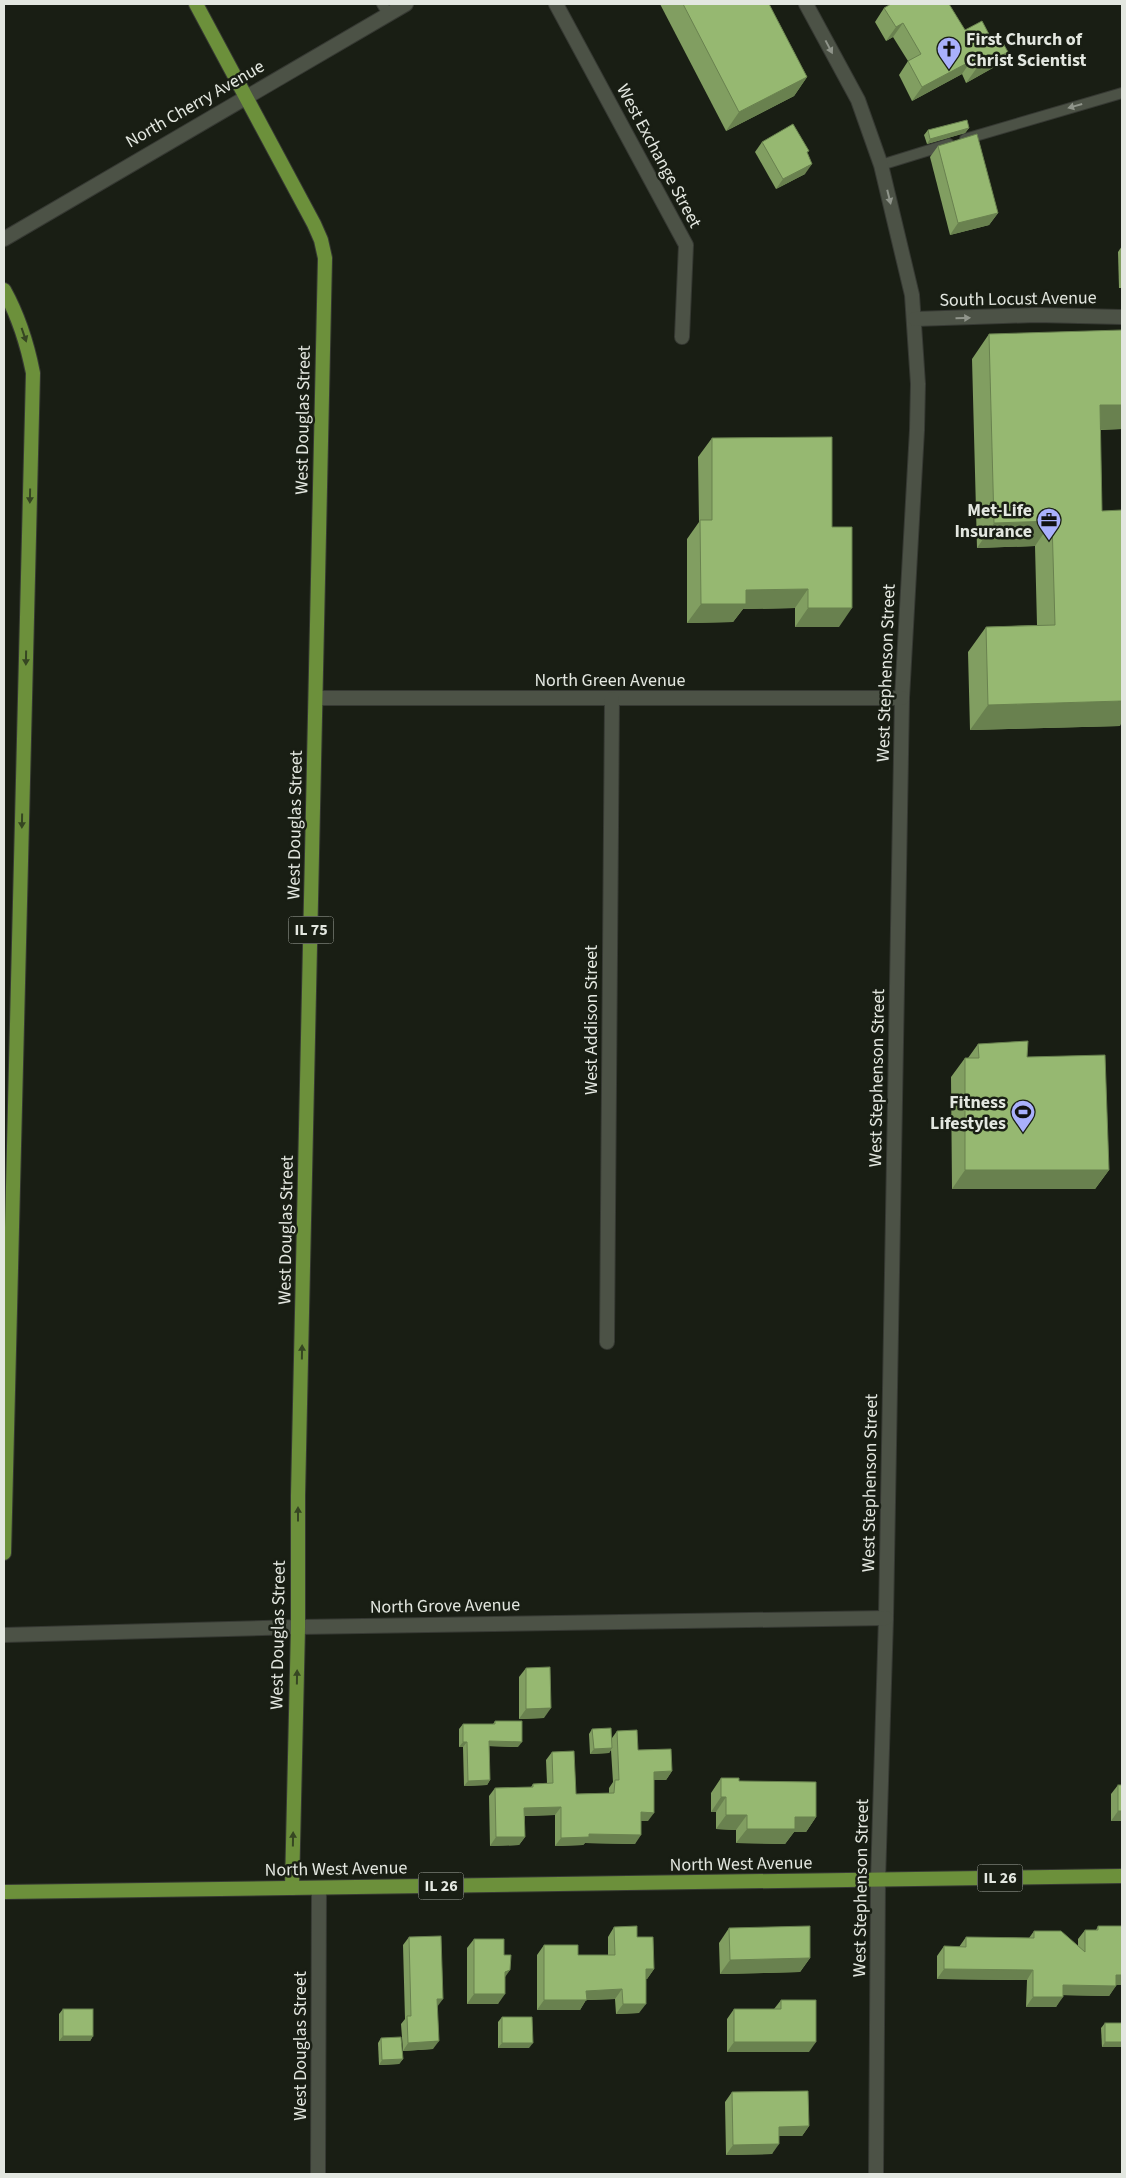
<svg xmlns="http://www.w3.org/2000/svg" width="1126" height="2178" font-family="'Source Sans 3',sans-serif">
  <rect width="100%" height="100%" fill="#191e14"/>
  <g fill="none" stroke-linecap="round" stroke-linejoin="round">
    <defs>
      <g id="service">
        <polyline points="382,4 388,14"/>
        <polyline points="965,139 1122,93"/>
        <polyline points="881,165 949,144"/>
      </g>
      <g id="minor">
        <polyline points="556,4 686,245 682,337"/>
        <polyline points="806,4 858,100 881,165 912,295 918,384 917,430 902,698 886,1618 878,1880"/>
        <polyline points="4,239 406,4"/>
        <polyline points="915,319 1036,315 1122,317"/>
        <polyline points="317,698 902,698"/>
        <polyline points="607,1342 612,699"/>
        <polyline points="4,1635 298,1627 886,1618"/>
        <polyline points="318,2174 319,1888"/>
      </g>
      <polyline id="tertiary" points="876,2174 878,1880"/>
      <g id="primary">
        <polyline points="196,4 314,224 321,240 325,258 298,1496 298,1627 292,1888"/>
        <path d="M4 290C19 317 27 343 33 373L4 1553"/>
        <polyline points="4,1892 1122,1876"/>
      </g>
    </defs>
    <use href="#service" stroke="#363933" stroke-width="12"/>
    <use href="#minor" stroke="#363933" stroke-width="16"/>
    <use href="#tertiary" stroke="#363933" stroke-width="16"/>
    <use href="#primary" stroke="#363933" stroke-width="16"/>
    <use href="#service" stroke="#4c5246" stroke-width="10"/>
    <use href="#minor" stroke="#4c5246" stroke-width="14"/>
    <use href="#tertiary" stroke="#4c5246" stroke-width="14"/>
    <use href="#primary" stroke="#6c903b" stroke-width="14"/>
  </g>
  <g fill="#819e61">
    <polygon points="660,4 769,4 807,77 794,96 726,131"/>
    <polygon points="884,8 965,30 992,40 1008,52 998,65 966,83 962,74 912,101 899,75 908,61 893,37 886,41 875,22"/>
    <polygon points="969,128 965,133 927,144 924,135 928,130"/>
    <polygon points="762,142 807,153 805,174 776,189 755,152"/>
    <polygon points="938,146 998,213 989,225 950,235 930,157"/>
    <polygon points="1122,246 1122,288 1119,288 1118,252"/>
    <polygon points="989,334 1122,429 1100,430 1102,511 1120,726 970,730 968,652 986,627 1037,625 1035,546 977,548 972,359"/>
    <polygon points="712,438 832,527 839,627 795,627 795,608 743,609 733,622 687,623 687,539 699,522 698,457"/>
    <polygon points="978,1044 1027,1057 1109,1170 1095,1189 952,1189 951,1077 965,1058 968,1058"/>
    <polygon points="526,1668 544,1718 519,1719 519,1677"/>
    <polygon points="495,1721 518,1747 489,1746 490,1780 487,1785 464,1786 463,1747 459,1747 459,1729 463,1724 493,1724"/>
    <polygon points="592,1729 612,1738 617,1731 638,1750 672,1771 666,1780 654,1780 648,1821 641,1821 635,1844 585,1843 583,1845 555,1846 555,1815 525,1816 525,1837 519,1845 490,1846 489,1796 495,1788 531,1787 533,1784 547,1783 546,1760 552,1752 576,1794 609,1793 609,1788 613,1782 611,1750 609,1753 590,1754 589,1734"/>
    <polygon points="721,1778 739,1781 816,1817 806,1832 794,1832 785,1844 736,1843 736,1830 716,1829 716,1812 711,1812 711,1793"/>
    <polygon points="1118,1785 1122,1821 1111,1821 1111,1794"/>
    <polygon points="1098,1926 1122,1985 1116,1985 1109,1996 1063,1995 1056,2007 1026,2007 1027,1980 937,1979 937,1956 944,1946 959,1947 966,1937 1029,1938 1034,1931 1078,1946 1078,1939 1085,1930 1096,1930"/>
    <polygon points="614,1927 637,1937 654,1969 647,1979 646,1979 639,2013 616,2014 615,1999 586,2000 580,2010 537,2010 537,1955 544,1945 578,1955 608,1955 608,1937"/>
    <polygon points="729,1928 810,1958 800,1972 720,1974 719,1943"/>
    <polygon points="409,1937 437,2006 433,2049 403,2051 401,2024 405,2019 403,1945"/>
    <polygon points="474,1939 504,1955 505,1977 498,2004 467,2004 467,1948"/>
    <polygon points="781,2000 809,2052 727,2052 727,2019 734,2009 774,2009"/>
    <polygon points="63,2009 93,2036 90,2041 59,2041 59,2014"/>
    <polygon points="502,2017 529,2048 498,2048 498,2022"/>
    <polygon points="1105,2023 1122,2023 1122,2047 1102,2047 1101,2028"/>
    <polygon points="381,2038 403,2059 399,2064 379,2065 378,2043"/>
    <polygon points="732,2092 809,2126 802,2136 779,2136 772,2154 726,2155 725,2102"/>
  </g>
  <g fill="#69814f">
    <polygon points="903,23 893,37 886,41 896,27"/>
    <polygon points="1008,52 998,65 966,83 976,69"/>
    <polygon points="971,61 962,74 912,101 922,87"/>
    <polygon points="807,77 794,96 726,131 739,112"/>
    <polygon points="969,128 965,133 927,144 930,139"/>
    <polygon points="812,164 805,174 776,189 783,179"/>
    <polygon points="998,213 989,225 950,235 958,223"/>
    <polygon points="1100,405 1122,405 1122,429 1082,430"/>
    <polygon points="1052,521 1035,546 977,548 994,523"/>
    <polygon points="808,589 795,608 743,609 733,622 687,623 701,604 746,590"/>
    <polygon points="808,608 852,608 839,627 795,627"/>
    <polygon points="1122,701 1122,722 1120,726 970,730 988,705"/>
    <polygon points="965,1170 1109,1170 1095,1189 952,1189"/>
    <polygon points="551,1708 544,1718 519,1719 526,1709"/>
    <polygon points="489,1741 522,1742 518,1747 486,1746"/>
    <polygon points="463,1742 467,1742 463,1747 459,1747"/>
    <polygon points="612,1748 609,1753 590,1754 594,1749"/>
    <polygon points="672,1771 666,1780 648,1780 654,1772"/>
    <polygon points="490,1780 487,1785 464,1786 468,1781"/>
    <polygon points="721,1797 726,1797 716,1812 711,1812"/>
    <polygon points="561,1807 555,1815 519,1816 524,1808"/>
    <polygon points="1118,1811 1122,1811 1122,1821 1111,1821"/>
    <polygon points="641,1812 654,1813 648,1821 635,1821"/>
    <polygon points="726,1815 747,1815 736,1830 716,1829"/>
    <polygon points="795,1817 816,1817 806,1832 794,1832 785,1844 736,1843 747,1829"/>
    <polygon points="589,1834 641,1835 635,1844 585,1843 583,1845 555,1846 561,1838"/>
    <polygon points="496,1837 525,1837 519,1845 490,1846"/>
    <polygon points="810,1958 800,1972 720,1974 730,1960"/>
    <polygon points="646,1969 654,1969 647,1979 639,1979"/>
    <polygon points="944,1969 1033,1970 1027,1980 937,1979"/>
    <polygon points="510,1970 503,1980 505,1972"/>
    <polygon points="1116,1975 1122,1975 1122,1985 1109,1985"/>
    <polygon points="1063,1985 1116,1986 1109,1996 1056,1995"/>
    <polygon points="622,1989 615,1999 586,2000 580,2010 537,2010 544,2000 586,1991"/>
    <polygon points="474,1994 505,1994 498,2004 467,2004"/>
    <polygon points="1033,1997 1063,1997 1056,2007 1026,2007"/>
    <polygon points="437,1999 443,1999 437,2007"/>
    <polygon points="623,2004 646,2004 639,2013 616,2014"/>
    <polygon points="63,2036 93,2036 90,2041 59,2041"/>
    <polygon points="439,2041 433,2049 403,2051 408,2043"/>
    <polygon points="734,2042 816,2042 809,2052 727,2052"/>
    <polygon points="1105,2042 1122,2042 1122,2047 1102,2047"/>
    <polygon points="502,2043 533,2043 529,2048 498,2048"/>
    <polygon points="403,2059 399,2064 379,2065 382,2060"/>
    <polygon points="809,2126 802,2136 772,2136 779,2127"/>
    <polygon points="779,2144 772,2154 726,2155 733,2145"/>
  </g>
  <g fill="#96b871" stroke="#69814f">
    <polygon points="683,4 769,4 807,77 739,112"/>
    <polygon points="891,4 949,4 965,30 982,21 992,40 999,36 1008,52 976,69 971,61 922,87 908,61 921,54 903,23 896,27 884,8"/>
    <polygon points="967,120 969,128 930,139 928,130"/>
    <polygon points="793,124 809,151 807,152 812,164 783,179 762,142"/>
    <polygon points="977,134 998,213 958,223 938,146"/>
    <polygon points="1122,330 1122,405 1100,405 1102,511 1122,510 1122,701 988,705 986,627 1055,625 1052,521 994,523 989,334"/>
    <polygon points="832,437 832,527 852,527 852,608 808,608 808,589 746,590 746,604 701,604 700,520 712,520 712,438"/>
    <polygon points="1028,1041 1027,1057 1105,1055 1109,1170 965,1170 965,1058 979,1058 978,1044"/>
    <polygon points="550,1667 551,1708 526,1709 526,1668"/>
    <polygon points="495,1721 522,1721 522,1742 489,1741 490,1780 468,1781 467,1742 463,1742 463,1724 495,1724"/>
    <polygon points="611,1728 612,1748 594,1749 592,1729"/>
    <polygon points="637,1730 638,1750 671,1749 672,1771 654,1772 654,1813 641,1812 641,1835 589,1834 589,1837 561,1838 561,1807 524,1808 525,1837 496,1837 495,1788 533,1787 533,1784 553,1783 552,1752 574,1751 576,1794 614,1793 615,1780 619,1780 617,1731"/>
    <polygon points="721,1778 739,1778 739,1781 816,1782 816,1817 795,1817 795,1829 747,1829 747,1815 726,1815 726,1797 721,1797"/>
    <rect x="1118" y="1785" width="4" height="26"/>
    <polygon points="637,1926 637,1937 653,1937 654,1969 646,1969 646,2004 623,2004 622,1989 586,1991 587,2000 544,2000 544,1945 578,1945 578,1955 615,1955 614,1927"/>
    <polygon points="810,1926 810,1958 730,1960 729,1928"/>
    <polygon points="1098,1926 1122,1926 1122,1975 1116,1975 1116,1986 1063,1985 1063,1997 1033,1997 1033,1970 944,1969 944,1946 966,1947 966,1937 1034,1938 1034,1931 1061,1931 1085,1952 1085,1930 1098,1930"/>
    <polygon points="441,1936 443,1999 437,1999 439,2041 408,2043 407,2016 411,2016 409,1937"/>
    <polygon points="474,1939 504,1939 504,1955 511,1955 510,1970 505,1972 505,1994 474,1994"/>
    <polygon points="781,2000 816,2000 816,2042 734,2042 734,2009 781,2009"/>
    <rect x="63" y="2009" width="30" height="27"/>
    <polygon points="502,2017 532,2017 533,2043 502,2043"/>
    <rect x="1105" y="2023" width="17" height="19"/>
    <polygon points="401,2037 403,2059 382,2060 381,2038"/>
    <polygon points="808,2091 809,2126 779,2127 779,2144 733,2145 732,2092"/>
  </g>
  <defs><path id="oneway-solid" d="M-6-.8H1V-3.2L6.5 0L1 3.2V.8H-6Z" transform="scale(1.25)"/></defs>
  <g fill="#90958b">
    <use href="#oneway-solid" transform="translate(829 47) rotate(62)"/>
    <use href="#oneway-solid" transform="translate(1075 106) rotate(164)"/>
    <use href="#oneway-solid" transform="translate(889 197) rotate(76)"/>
    <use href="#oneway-solid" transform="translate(963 318) rotate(-2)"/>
  </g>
  <g fill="#364622">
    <use href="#oneway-solid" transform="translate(24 335) rotate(71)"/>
    <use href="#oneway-solid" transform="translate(30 496) rotate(91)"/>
    <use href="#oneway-solid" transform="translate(26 658) rotate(91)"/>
    <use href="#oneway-solid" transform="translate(22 821) rotate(91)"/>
    <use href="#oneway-solid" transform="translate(302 1352) rotate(-89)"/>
    <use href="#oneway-solid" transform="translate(298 1514) rotate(-90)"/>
    <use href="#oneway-solid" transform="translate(297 1677) rotate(-89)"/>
    <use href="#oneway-solid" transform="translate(293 1839) rotate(-89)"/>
  </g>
  <defs>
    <symbol id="church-pin" viewBox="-11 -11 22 30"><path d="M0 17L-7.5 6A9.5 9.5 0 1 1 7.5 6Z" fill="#a9b0fc" stroke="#191e14"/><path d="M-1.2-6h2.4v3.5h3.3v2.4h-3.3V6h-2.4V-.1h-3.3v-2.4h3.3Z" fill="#111"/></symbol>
    <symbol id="office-pin" viewBox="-11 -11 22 30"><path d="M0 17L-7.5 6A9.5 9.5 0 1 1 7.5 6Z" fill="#a9b0fc" stroke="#191e14"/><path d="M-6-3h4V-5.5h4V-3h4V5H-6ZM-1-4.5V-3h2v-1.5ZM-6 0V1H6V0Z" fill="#111"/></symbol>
    <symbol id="stadium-pin" viewBox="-11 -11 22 30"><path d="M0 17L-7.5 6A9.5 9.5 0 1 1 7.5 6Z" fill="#a9b0fc" stroke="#191e14"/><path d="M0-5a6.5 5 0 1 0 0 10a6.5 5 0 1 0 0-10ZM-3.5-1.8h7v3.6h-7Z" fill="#111"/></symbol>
  </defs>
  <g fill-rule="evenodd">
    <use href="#church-pin" x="935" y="35" width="28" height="38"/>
    <use href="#office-pin" x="1035" y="506" width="28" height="38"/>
    <use href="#stadium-pin" x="1009" y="1098" width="28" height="38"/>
  </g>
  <g text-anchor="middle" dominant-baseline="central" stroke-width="5" stroke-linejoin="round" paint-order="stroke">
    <g fill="#191e14" stroke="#a6aba3" stroke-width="1">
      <rect x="288.5" y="916.5" width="45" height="27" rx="4"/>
      <rect x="977.5" y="1864.5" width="45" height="27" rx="4"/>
      <rect x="418.5" y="1872.5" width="45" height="27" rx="4"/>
    </g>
    <g font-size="16" font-weight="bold" fill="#e3e7e0">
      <text x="311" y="930">IL 75</text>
      <text x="1000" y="1878">IL 26</text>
      <text x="441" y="1886">IL 26</text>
    </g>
    <g font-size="18" font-weight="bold" fill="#e3e7e0" stroke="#191e14" text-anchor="end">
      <text x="966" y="39" text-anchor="start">First Church of<tspan x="966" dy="21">Christ Scientist</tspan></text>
      <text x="1032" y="510">Met-Life<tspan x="1032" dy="21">Insurance</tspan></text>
      <text x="1006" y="1102">Fitness<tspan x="1006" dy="21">Lifestyles</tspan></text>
    </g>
    <g font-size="18" fill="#e3e7e0" stroke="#191e14">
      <text transform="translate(195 104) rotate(-30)">North Cherry Avenue</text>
      <text transform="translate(659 156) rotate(62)">West Exchange Street</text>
      <text transform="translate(1018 299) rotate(-1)">South Locust Avenue</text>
      <text transform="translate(303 420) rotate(-89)">West Douglas Street</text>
      <text transform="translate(886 673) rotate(-88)">West Stephenson Street</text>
      <text x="610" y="680">North Green Avenue</text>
      <text transform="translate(295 825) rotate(-89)">West Douglas Street</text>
      <text transform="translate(591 1020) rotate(-90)">West Addison Street</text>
      <text transform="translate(877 1078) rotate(-89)">West Stephenson Street</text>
      <text transform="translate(286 1230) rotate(-89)">West Douglas Street</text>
      <text transform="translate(870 1483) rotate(-89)">West Stephenson Street</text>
      <text transform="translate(445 1606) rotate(-1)">North Grove Avenue</text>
      <text transform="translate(278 1635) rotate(-89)">West Douglas Street</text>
      <text transform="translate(741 1864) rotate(-1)">North West Avenue</text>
      <text transform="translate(336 1869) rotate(-1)">North West Avenue</text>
      <text transform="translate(861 1888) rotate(-89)">West Stephenson Street</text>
      <text transform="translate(300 2046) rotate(-90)">West Douglas Street</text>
    </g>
  </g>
  <rect width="1126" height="2178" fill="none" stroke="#e3e7e0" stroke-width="10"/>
</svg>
